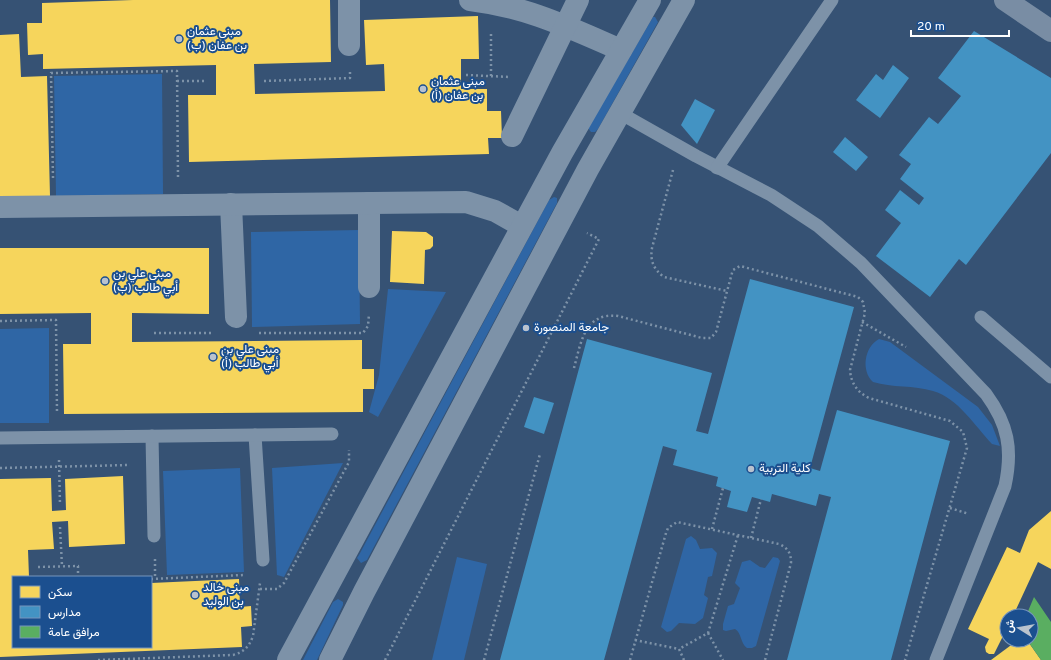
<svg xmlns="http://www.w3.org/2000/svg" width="1051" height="660" font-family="Overpass,Vazirmatn,sans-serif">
  <rect width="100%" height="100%" fill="#365274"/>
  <g fill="#2f66a5">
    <polygon points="653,17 655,17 658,22 598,129 595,132 591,132 588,128"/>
    <polygon points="162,74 163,194 56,196 54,76"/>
    <polygon points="554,197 557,198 557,203 367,560 361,563 357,558 359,555 549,200"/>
    <polygon points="359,230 360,324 252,327 251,232"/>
    <polygon points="388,289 446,292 378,417 369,412 379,375"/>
    <polygon points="49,328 49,423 0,423 0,329"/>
    <path d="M879 339 890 342 978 407 992 425 1000 446 992 444C975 426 958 398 933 391 914 385 892 388 873 382 861 371 864 347 879 339Z"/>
    <polygon points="343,463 284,577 277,575 272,468"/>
    <polygon points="240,468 244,572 167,575 163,471"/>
    <polygon points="691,536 696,540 700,549 712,548 717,553 712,576 708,577 704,595 708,598 703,618 695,624 679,623 671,631 667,632 661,627 686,539"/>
    <polygon points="457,557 487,564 464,660 432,660"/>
    <path d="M773 557 778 558 780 561 756 646 752 648H747C740 643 742 633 735 629L726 631 723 630V624L728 606 734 604 740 588 735 583 742 562 750 560 760 567 765 568Z"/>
    <polygon points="338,599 343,602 343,605 317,660 303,660 333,602"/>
  </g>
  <g fill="#f6d55c">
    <polygon points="133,0 330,0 331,62 254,64 255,94 385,91 384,64 366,65 364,20 478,16 479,59 461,59 461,89 487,89 487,111 501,111 502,138 488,138 489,154 189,162 188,95 216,95 216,65 43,69 43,54 28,55 27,23 42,23 42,3"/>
    <polygon points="19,34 21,77 47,76 50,196 0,196 0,35"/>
    <polygon points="392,231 426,232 433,237 433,246 430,249 425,250 424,284 390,282"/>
    <polygon points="0,248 209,248 209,314 132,313 132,342 362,340 362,369 374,369 374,389 363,389 363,412 64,414 63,344 91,344 91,313 0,314"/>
    <polygon points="123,476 125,544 69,547 68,521 52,522 54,549 28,550 29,577 13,577 13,647 151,647 151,583 239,579 240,607 251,606 252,626 241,627 242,647 0,657 0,479 51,478 52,511 66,510 65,479"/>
    <polygon points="1051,511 1051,569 1038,562 1013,616 1007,616 1007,628 994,654 989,654 986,652 985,647 989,639 968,629 1007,547 1020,553 1029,530"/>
    <polygon points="1018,640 1027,640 1041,660 991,660"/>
  </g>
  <g fill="#4393c3">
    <polygon points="974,31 1051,78 1051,153 966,265 959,259 930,297 876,256 901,223 885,210 900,190 919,205 924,198 900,179 911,164 899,155 929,117 938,124 961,96 938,78"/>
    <polygon points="893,65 909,78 880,118 856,100 876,74 883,80"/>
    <polygon points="695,99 715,110 697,144 681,125"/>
    <polygon points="845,137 868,157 856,171 833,152"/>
    <polygon points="750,279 854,307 810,468 820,471 837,410 950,441 891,660 787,660 831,497 819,494 816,506 772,494 770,502 752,497 747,512 727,507 731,491 716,486 718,477 673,465 677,450 663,446 604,660 500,660 587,339 712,373 696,431 708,434"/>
    <polygon points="534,397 554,403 544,434 524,427"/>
  </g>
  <polygon fill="#5aae61" points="1034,597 1051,622 1051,660 1041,660 1027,640 1031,640 1031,616 1026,616"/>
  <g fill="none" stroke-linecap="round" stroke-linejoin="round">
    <g stroke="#7d92a8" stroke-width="2.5" stroke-dasharray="2 3" stroke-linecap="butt">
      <polyline points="466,75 510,77"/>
      <polyline points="491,76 491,32"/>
      <polyline points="177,81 206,81"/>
      <polyline points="264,81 350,78 350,72"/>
      <path d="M673 170 652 248C650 260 653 269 664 277L727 291"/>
      <polyline points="53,178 51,73 177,71 178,177"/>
      <polyline points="0,321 56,320 57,413"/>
      <polyline points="862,322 906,347"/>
      <polyline points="154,333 212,333"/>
      <polyline points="259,333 363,333 368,326 369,314"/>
      <path d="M574 368C581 343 584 312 618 316L702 338H711L716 332 732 273 733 270 740 266 858 297 863 302 865 313 850 370C851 383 857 392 869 398L950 421 963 432 967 448 905 660"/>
      <polyline points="59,460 60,505"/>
      <polyline points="0,468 130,465"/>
      <polyline points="950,508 969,514"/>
      <polyline points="60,527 62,566"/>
      <polyline points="712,529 723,488"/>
      <polyline points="751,538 761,499"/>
      <polyline points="155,559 155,579"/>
      <polyline points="38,567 78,566 78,577"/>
      <polyline points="151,579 244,575"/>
      <polyline points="260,589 277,589 284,583 349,462 349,450"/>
      <polyline points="708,633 723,660"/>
      <polyline points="635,640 679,649"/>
      <path d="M98 660 233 655C244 652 249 647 253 636L260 583"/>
      <polyline points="385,660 599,239 587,233"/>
      <polyline points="484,660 540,454"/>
      <path d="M630 660 666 533 668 528 677 522 779 544C788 548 791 553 791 563L765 660"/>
      <polyline points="684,660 679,649 708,633 738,535"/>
    </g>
    <g stroke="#7d92a8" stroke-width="13">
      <path d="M620 113 696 156 771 195 818 226 861 263 986 394C1008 424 1013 449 1005 486L936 660"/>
      <polyline points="717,168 832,0"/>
      <polyline points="981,317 1051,377"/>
      <polyline points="255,435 263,560"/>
      <polyline points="152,436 154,536"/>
      <polyline points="0,438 332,434"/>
    </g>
    <g stroke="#7d92a8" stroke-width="22">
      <polyline points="349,0 349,45"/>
      <path d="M470 0C528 7 568 27 621 50"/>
      <polyline points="512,136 578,0"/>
      <polyline points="369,203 369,287"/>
      <polyline points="231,204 236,317"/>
      <polyline points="0,207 466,202 495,211 522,226"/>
      <polyline points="288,660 562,153 650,0"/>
      <polyline points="330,660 364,592 588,169 684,0"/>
    </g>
    <polyline stroke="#798da4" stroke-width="22" points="1005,0 1051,31"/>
  </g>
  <g fill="#b9c2ce" stroke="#1b4f8f" stroke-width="1.5">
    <circle cx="179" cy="39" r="4"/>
    <circle cx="423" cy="89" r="4"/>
    <circle cx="105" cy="281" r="4"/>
    <circle cx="526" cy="328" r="4"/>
    <circle cx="213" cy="357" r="4"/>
    <circle cx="751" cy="469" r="4"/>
    <circle cx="195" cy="595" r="4"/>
  </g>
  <g text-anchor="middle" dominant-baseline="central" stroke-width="4" stroke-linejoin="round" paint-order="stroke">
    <g font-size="12" fill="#fff" stroke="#1b4f8f" text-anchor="start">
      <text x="187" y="32">مبنى عثمان<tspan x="187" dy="14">بن عفان (ب)</tspan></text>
      <text x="431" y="82">مبنى عثمان<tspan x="431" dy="14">بن عفان (أ)</tspan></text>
      <text x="113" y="274">مبنى علي بن<tspan x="113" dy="14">أبي طالب (ب)</tspan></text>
      <text x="534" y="328">جامعة المنصورة</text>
      <text x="221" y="350">مبنى علي بن<tspan x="221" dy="14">أبي طالب (أ)</tspan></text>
      <text x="759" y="469">كلية التربية</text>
      <text x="203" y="588">مبنى خالد<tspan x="203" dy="14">بن الوليد</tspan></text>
    </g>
  </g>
  <rect x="12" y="576" width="140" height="72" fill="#1b4f8f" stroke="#7695bc"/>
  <rect x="20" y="586" width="20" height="12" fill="#f6d55c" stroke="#7695bc"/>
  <text x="48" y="596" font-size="12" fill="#ffffff">سكن</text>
  <rect x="20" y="606" width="20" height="12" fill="#4393c3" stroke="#7695bc"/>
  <text x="48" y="616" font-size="12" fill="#ffffff">مدارس</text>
  <rect x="20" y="626" width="20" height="12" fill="#5aae61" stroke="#7695bc"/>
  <text x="48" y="636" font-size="12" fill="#ffffff">مرافق عامة</text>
  <g transform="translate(1019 628) rotate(281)"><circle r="19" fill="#1b4f8f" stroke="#7695bc"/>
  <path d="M0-3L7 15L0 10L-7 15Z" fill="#b9c2ce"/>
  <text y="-6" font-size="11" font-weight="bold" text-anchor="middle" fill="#ffffff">ش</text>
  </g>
  <path d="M911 30v6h98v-6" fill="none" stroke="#ffffff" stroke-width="2"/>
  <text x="917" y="30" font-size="12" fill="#ffffff" stroke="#1b4f8f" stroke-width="3" paint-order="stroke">20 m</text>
</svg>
